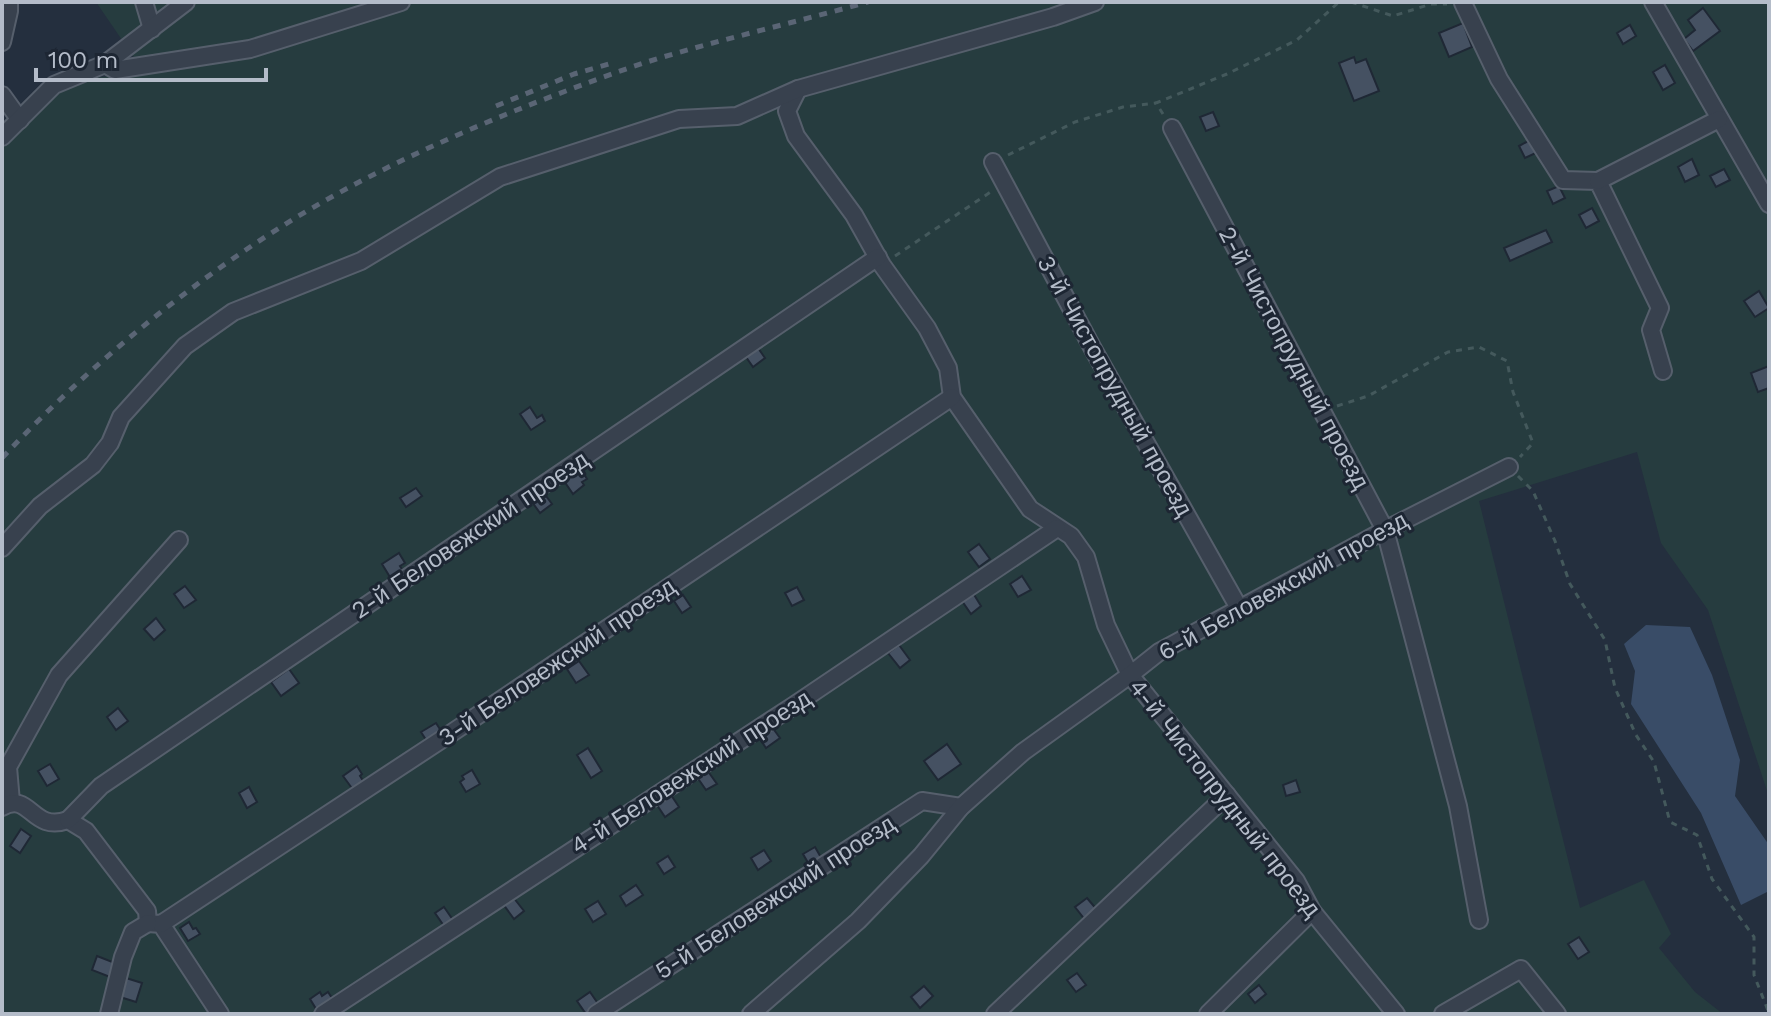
<svg xmlns="http://www.w3.org/2000/svg" width="1771" height="1016" font-family="'Work Sans',sans-serif">
  <rect width="100%" height="100%" fill="#242f3e"/>
  <polygon fill="#263c3f" points="96,2 1769,2 1769,797 1708,610 1661,543 1637,452 1479,501 1580,908 1644,880 1671,934 1659,948 1695,992 1723,1014 2,1014 2,147 60,91 84,79 144,72"/>
  <polygon fill="#394c67" points="1646,625 1690,627 1712,675 1740,760 1735,796 1769,845 1769,891 1741,905 1701,813 1631,704 1635,671 1624,644"/>
  <g fill="#455162" stroke="#1f2835" stroke-width="2">
    <polygon points="1703,8 1720,31 1693,51 1684,39 1695,30 1688,20"/>
    <polygon points="1463,23 1472,47 1449,57 1439,33"/>
    <polygon points="1630,25 1636,36 1623,44 1617,33"/>
    <polygon points="1354,57 1356,63 1366,59 1379,91 1354,101 1339,63"/>
    <polygon points="1665,65 1675,83 1663,90 1653,72"/>
    <polygon points="1213,112 1219,126 1206,131 1200,117"/>
    <polygon points="1532,139 1538,152 1525,158 1519,146"/>
    <polygon points="1692,159 1699,175 1685,182 1678,167"/>
    <polygon points="1724,169 1730,180 1716,187 1710,176"/>
    <polygon points="1559,186 1565,198 1553,204 1547,191"/>
    <polygon points="1592,208 1599,221 1586,228 1579,215"/>
    <polygon points="1546,230 1552,242 1510,261 1504,248"/>
    <polygon points="1759,291 1769,308 1755,317 1744,301"/>
    <polygon points="758,348 765,358 753,367 746,357"/>
    <polygon points="1769,366 1769,388 1758,392 1751,373"/>
    <polygon points="530,407 537,418 542,415 545,421 531,430 520,414"/>
    <polygon points="581,469 587,479 582,482 584,485 573,494 564,481"/>
    <polygon points="416,488 422,496 406,507 400,498"/>
    <polygon points="539,496 542,499 546,496 552,504 540,513 532,502"/>
    <polygon points="979,544 990,559 979,567 968,552"/>
    <polygon points="399,553 405,563 400,566 405,574 393,582 382,564"/>
    <polygon points="1022,576 1031,590 1018,597 1010,584"/>
    <polygon points="185,586 196,600 184,608 174,594"/>
    <polygon points="797,587 804,600 792,606 785,593"/>
    <polygon points="973,593 981,606 971,614 962,601"/>
    <polygon points="683,595 691,607 682,613 674,601"/>
    <polygon points="156,618 165,630 154,640 144,629"/>
    <polygon points="899,645 910,660 900,668 888,653"/>
    <polygon points="579,661 589,675 576,683 567,669"/>
    <polygon points="289,669 299,683 281,696 271,682"/>
    <polygon points="118,708 128,721 116,730 107,717"/>
    <polygon points="436,723 443,734 428,743 421,732"/>
    <polygon points="772,727 780,738 766,748 758,736"/>
    <polygon points="947,744 961,764 938,780 924,761"/>
    <polygon points="588,748 602,771 591,778 577,755"/>
    <polygon points="50,764 59,779 47,786 38,771"/>
    <polygon points="357,766 362,774 360,776 365,784 354,791 343,776"/>
    <polygon points="472,770 480,784 466,792 460,782 464,779 462,776"/>
    <polygon points="707,770 717,784 706,790 697,777"/>
    <polygon points="1296,780 1300,792 1286,796 1283,785"/>
    <polygon points="249,787 257,802 247,808 239,793"/>
    <polygon points="671,795 679,807 665,817 657,805"/>
    <polygon points="21,829 31,836 20,853 10,846"/>
    <polygon points="815,847 823,861 811,868 803,854"/>
    <polygon points="764,850 771,861 758,870 751,858"/>
    <polygon points="668,856 675,867 664,874 657,863"/>
    <polygon points="636,885 643,895 626,906 620,896"/>
    <polygon points="513,897 524,911 514,919 503,904"/>
    <polygon points="1087,898 1098,911 1086,921 1075,907"/>
    <polygon points="598,901 606,914 593,922 585,909"/>
    <polygon points="444,907 453,920 444,926 435,913"/>
    <polygon points="189,922 193,929 196,928 200,934 188,941 180,928"/>
    <polygon points="1579,937 1589,952 1578,959 1568,944"/>
    <polygon points="97,956 115,963 110,977 92,970"/>
    <polygon points="1077,973 1086,985 1076,992 1067,980"/>
    <polygon points="126,978 142,983 136,1002 120,997"/>
    <polygon points="1259,985 1266,994 1255,1003 1248,994"/>
    <polygon points="924,986 933,996 920,1008 911,997"/>
    <polygon points="320,992 322,996 328,992 334,1001 318,1012 310,999"/>
    <polygon points="590,992 599,1005 586,1014 577,1001"/>
  </g>
  <g fill="none" stroke-linecap="round" stroke-linejoin="round">
    <defs>
      <g id="minor">
        <polyline points="144,2 152,29"/>
        <polyline points="1653,2 1769,204"/>
        <polyline points="1463,3 1499,79 1563,180 1598,181 1660,308 1651,330 1663,371"/>
        <polyline points="2,42 9,11 9,2"/>
        <polyline points="105,64 115,70 250,49 401,2"/>
        <polyline points="798,89 787,111 796,136 854,215 882,265 927,328 948,368 952,397 1030,509 1071,536 1086,557 1106,625 1130,675 1296,881 1312,911 1396,1014"/>
        <polyline points="2,95 20,120"/>
        <polyline points="1172,128 1385,530 1458,806 1479,920"/>
        <polyline points="2,137 54,85 105,64 186,2"/>
        <polyline points="993,162 1093,349 1239,608"/>
        <polyline points="1598,181 1719,119"/>
        <polyline points="2,548 40,506 93,465 110,443 121,417 185,346 233,312 361,261 500,177 679,119 737,116 798,89 1053,17 1095,2"/>
        <polyline points="11,802 8,767 59,675 179,540"/>
        <path d="M2 807C31 791 31 833 68 820L86 831 147 911 148 923 161 924 220 1014"/>
        <polyline points="68,820 101,786 878,257"/>
        <polyline points="161,924 453,732 952,397"/>
        <polyline points="109,1014 123,957 133,932 148,923"/>
        <polyline points="323,1014 793,706 1057,528"/>
        <polyline points="596,1014 922,801 961,807"/>
        <polyline points="751,1014 858,921 921,856 961,807 1023,752 1130,675 1159,652 1385,530 1509,467"/>
        <polyline points="995,1014 1227,795"/>
        <polyline points="1208,1014 1312,911"/>
        <polyline points="1443,1014 1521,969 1557,1014"/>
      </g>
    </defs>
    <use href="#minor" stroke="#565f6c" stroke-width="20"/>
    <g stroke="#44595c" stroke-width="3" stroke-dasharray="6 6" stroke-linecap="butt">
      <polyline points="1351,2 1393,16 1431,4 1447,4"/>
      <polyline points="1163,114 1156,103 1227,74 1297,40 1339,2"/>
      <polyline points="1008,155 1075,122 1123,107 1156,103"/>
      <polyline points="895,256 992,191"/>
      <polyline points="1337,406 1368,396 1448,352 1479,347 1507,361 1513,392 1533,443 1520,457"/>
      <polyline points="1518,476 1533,491 1555,541 1570,584 1605,640 1615,688 1636,735 1654,762 1670,822 1697,835 1712,879 1754,937 1754,975 1769,1013"/>
    </g>
    <use href="#minor" stroke="#38414e" stroke-width="16"/>
    <g stroke="#5a6575" stroke-width="5" stroke-dasharray="8 8" stroke-linecap="butt">
      <polyline points="496,106 574,74 609,64"/>
      <path d="M2 458C85 369 188 284 292 220 369 173 453 135 537 102 579 86 620 70 663 57 731 37 800 21 868 2"/>
    </g>
  </g>
  <g text-anchor="middle" dominant-baseline="central" stroke-width="6" stroke-linejoin="round" paint-order="stroke">
    <g font-size="24" fill="#b4bcc9" stroke="#1d2633">
      <text transform="translate(1294 358) rotate(62)">2-й Чистопрудный проезд</text>
      <text transform="translate(1115 386) rotate(61)">3-й Чистопрудный проезд</text>
      <text transform="translate(470 535) rotate(-34)">2-й Беловежский проезд</text>
      <text transform="translate(1283 586) rotate(-29)">6-й Беловежский проезд</text>
      <text transform="translate(557 662) rotate(-34)">3-й Беловежский проезд</text>
      <text transform="translate(691 772) rotate(-33)">4-й Беловежский проезд</text>
      <text transform="translate(1225 798) rotate(52)">4-й Чистопрудный проезд</text>
      <text transform="translate(775 897) rotate(-33)">5-й Беловежский проезд</text>
    </g>
  </g>
  <rect width="1771" height="1016" fill="none" stroke="#b4bcc9" stroke-width="8"/>
  <path d="M36 68v12h230v-12" fill="none" stroke="#b4bcc9" stroke-width="4"/>
  <text x="48" y="68" font-size="24" fill="#b4bcc9" stroke="#1d2633" stroke-width="6" paint-order="stroke">100 m</text>
</svg>
